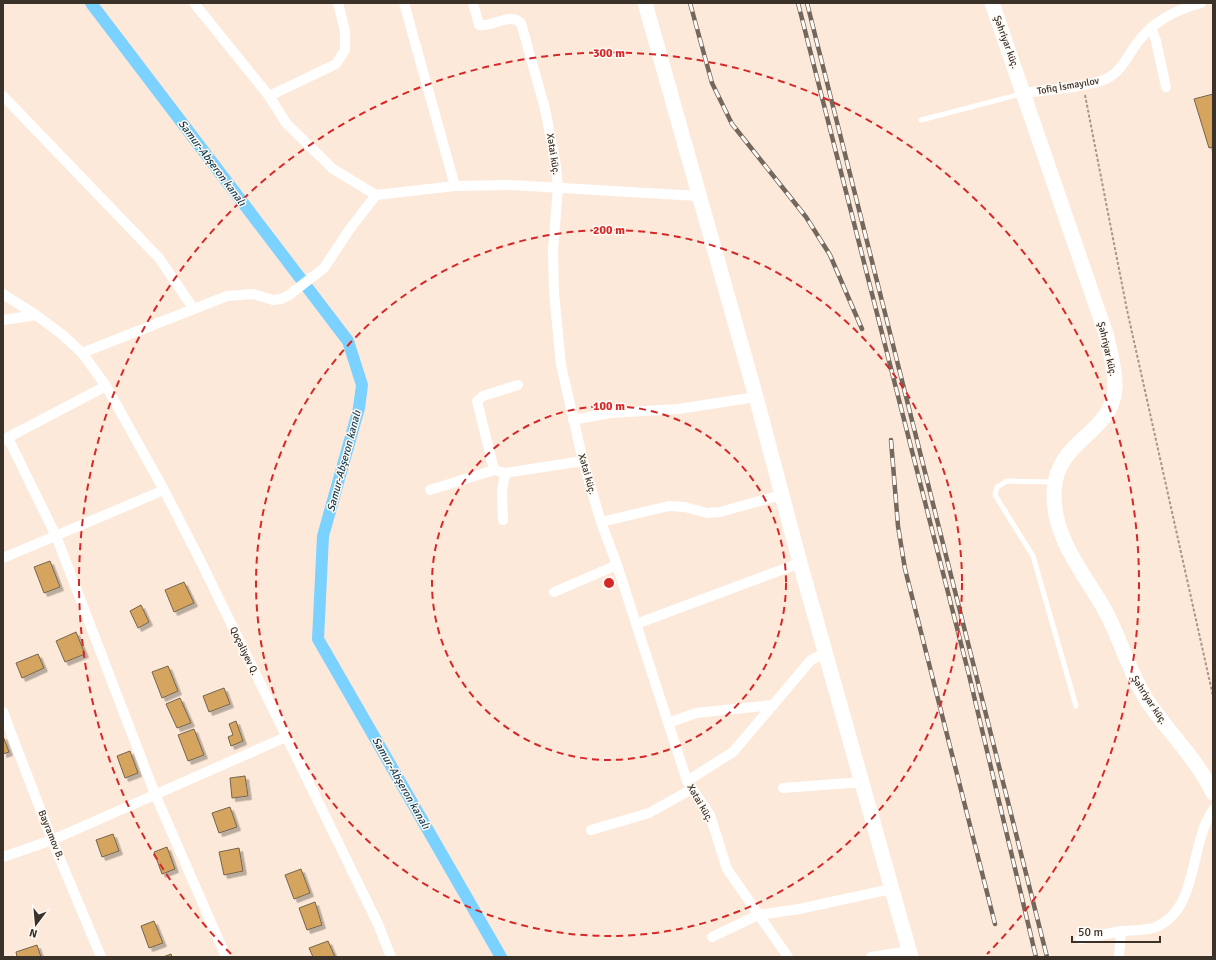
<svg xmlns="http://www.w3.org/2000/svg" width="1216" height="960" font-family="Signika,sans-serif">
  <defs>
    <filter id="shadow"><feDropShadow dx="3.5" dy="3.5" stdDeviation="0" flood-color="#0004"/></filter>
  </defs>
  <rect width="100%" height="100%" fill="#fde9d9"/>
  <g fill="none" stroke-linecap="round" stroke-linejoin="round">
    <polyline stroke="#7bd1ff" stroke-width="12" points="91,3 348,341 362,385 359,408 323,536 318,639 501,957"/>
  </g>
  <g fill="#d5a45f" stroke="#74644f" filter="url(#shadow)">
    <polygon points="1213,94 1213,147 1209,148 1194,99"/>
    <polygon points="50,561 60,587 44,593 34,567"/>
    <polygon points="184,582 194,603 174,612 165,590"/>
    <polygon points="141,605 149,622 138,628 130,611"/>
    <polygon points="76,632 85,654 65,662 56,641"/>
    <polygon points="38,654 44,668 22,678 16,663"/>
    <polygon points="168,666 178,691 162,698 152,672"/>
    <polygon points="224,688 230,704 209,712 203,696"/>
    <polygon points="180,698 191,723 177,728 166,704"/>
    <polygon points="236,721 243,741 231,746 228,737 233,735 229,724"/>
    <polygon points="194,729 204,755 188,761 178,735"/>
    <polygon points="3,736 9,752 3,754"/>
    <polygon points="130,751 138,773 125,778 117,756"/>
    <polygon points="245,776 248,796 232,798 230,778"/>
    <polygon points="230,807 237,827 219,833 212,813"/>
    <polygon points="113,834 119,851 102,857 96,840"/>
    <polygon points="167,847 175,869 162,874 154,852"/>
    <polygon points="239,848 243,871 224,875 219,852"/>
    <polygon points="301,869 310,893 294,899 285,875"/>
    <polygon points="315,902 322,925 307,930 299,908"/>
    <polygon points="154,921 163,943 149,948 141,926"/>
    <polygon points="328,941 335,957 313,957 309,948"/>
    <polygon points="37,945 41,957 17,957 16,952"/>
    <polygon points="171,954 172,957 163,957"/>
  </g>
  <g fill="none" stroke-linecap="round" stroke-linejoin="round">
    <polyline stroke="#a7978b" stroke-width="2" stroke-dasharray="3 2" stroke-linecap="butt" points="1085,95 1127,310 1213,696"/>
    <g stroke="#fff" stroke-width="5">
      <polyline points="921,120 1021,94"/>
      <polyline points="1054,482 1007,481 997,487 995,495 1033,556 1076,706"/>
    </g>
    <g stroke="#fff" stroke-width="10">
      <polyline points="194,3 269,96 286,123 333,169 376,195"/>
      <polyline points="404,3 455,186"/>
      <path d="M473 3 479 25C494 27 509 12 521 23L545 109 556 166 558 187 553 250 554 293 561 365 583 461 601 522 617 565 687 781 710 815 727 869 788 957"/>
      <polyline points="1151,28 1156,41 1166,87"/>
      <path d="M1024 93C1045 90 1088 87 1106 79 1123 71 1129 52 1141 38 1156 20 1179 9 1201 3"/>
      <polyline points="3,96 159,258 193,308"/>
      <polyline points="269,96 336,64 345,50 345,31 338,3"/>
      <polyline points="3,294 36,315 64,336 82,353 106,386 164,490 200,560 378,924 391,957"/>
      <polyline points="3,320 36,315"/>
      <polyline points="82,353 227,296 253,294 273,300 281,299 289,295 324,268 349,230 376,195 455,186 511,185 698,196"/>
      <polyline points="518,385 483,396 477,401 494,470 505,473 583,461"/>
      <polyline points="573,420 610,413 678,409 756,397"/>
      <polyline points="8,438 56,536 155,794 226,957"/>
      <polyline points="3,440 106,386"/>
      <polyline points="430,490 494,470"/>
      <polyline points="503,520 502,491 505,473"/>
      <polyline points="601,522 669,506 685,507 707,513 720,512 781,495"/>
      <polyline points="3,558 164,490"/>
      <polyline points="554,592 617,565"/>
      <polyline points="636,624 800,563"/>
      <polyline points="3,712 52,840 101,957"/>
      <polyline points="668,723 696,713 773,705"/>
      <polyline points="687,781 733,752 811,660 825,653"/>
      <polyline points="783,788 863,782"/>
      <polyline points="591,830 649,813 692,789"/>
      <polyline points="3,857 52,840 286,737"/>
      <polyline points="712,937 758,915 799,909 891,889"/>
      <path d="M1080 939C1094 937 1108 933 1122 931 1132 930 1146 931 1156 927 1199 909 1189 844 1213 810"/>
      <polyline points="871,957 909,951"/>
      <polyline points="1119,957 1121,931"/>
    </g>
    <g stroke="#fff" stroke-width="15">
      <polyline points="645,3 756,397 800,563 911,957"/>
      <path d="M992 3 1107 337C1110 353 1116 371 1115 388 1112 435 1057 438 1054 491 1052 539 1086 575 1107 614 1122 643 1130 675 1148 702 1169 733 1197 759 1213 793"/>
    </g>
    <defs>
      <g id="rail">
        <polyline points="690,3 712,83 732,124 806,217 830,255 862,329"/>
        <polyline points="798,3 969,675 1036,957"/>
        <polyline points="807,3 1047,957"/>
        <polyline points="891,440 898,526 905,569 995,924"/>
      </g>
    </defs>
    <use href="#rail" stroke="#74685e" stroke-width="4.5"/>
    <use href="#rail" stroke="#fefaf5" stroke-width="3" stroke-dasharray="9" stroke-linecap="butt"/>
  </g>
  <g fill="none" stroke="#d62828" stroke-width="2" stroke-dasharray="7 5">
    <circle cx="609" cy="583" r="177"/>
    <circle cx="609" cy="583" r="353"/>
    <path d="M231 954A530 530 0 1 1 987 954"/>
  </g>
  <g text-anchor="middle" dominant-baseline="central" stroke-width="3" stroke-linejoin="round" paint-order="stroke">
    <g font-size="10" fill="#3a3129" stroke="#fefaf5">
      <text transform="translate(1006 42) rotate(70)">Şəhriyar küç.</text>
      <text transform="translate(1068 86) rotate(-10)">Tofiq İsmayılov</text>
      <text transform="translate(553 154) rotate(81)">Xətai küç.</text>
      <text transform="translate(1107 349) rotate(77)">Şəhriyar küç.</text>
      <text transform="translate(587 474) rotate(74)">Xətai küç.</text>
      <text transform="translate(244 651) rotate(64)">Qoçəliyev Q.</text>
      <text transform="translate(1149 700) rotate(57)">Şəhriyar küç.</text>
      <text transform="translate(700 803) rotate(60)">Xətai küç.</text>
      <text transform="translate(51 835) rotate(68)">Bayramov B.</text>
    </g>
    <g font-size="11" font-style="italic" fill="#163c4f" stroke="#fefaf5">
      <text transform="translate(212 163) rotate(53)">Samur-Abşeron kanalı</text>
      <text transform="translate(344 461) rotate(-75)">Samur-Abşeron kanalı</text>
      <text transform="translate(401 783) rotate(60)">Samur-Abşeron kanalı</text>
    </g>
  </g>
  <circle cx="609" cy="583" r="6" fill="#d62828" stroke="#fefaf5" stroke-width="2"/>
  <g font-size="12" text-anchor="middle" font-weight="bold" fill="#d62828" stroke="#fefaf5" stroke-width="3" stroke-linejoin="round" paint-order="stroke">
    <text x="609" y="57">300 m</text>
    <text x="609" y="234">200 m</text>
    <text x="609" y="410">100 m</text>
  </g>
  <rect width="1216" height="960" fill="none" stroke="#3a3129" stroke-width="8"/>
  <g transform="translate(36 924) rotate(196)" stroke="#fefaf5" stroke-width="3" paint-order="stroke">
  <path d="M0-3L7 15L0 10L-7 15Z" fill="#3a3129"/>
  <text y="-6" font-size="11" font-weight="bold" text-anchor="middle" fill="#3a3129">N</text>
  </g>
  <path d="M1072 936v6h88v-6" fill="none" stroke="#3a3129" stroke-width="2"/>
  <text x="1078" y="936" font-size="12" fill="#3a3129" stroke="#fefaf5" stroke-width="3" paint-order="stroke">50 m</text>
</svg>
